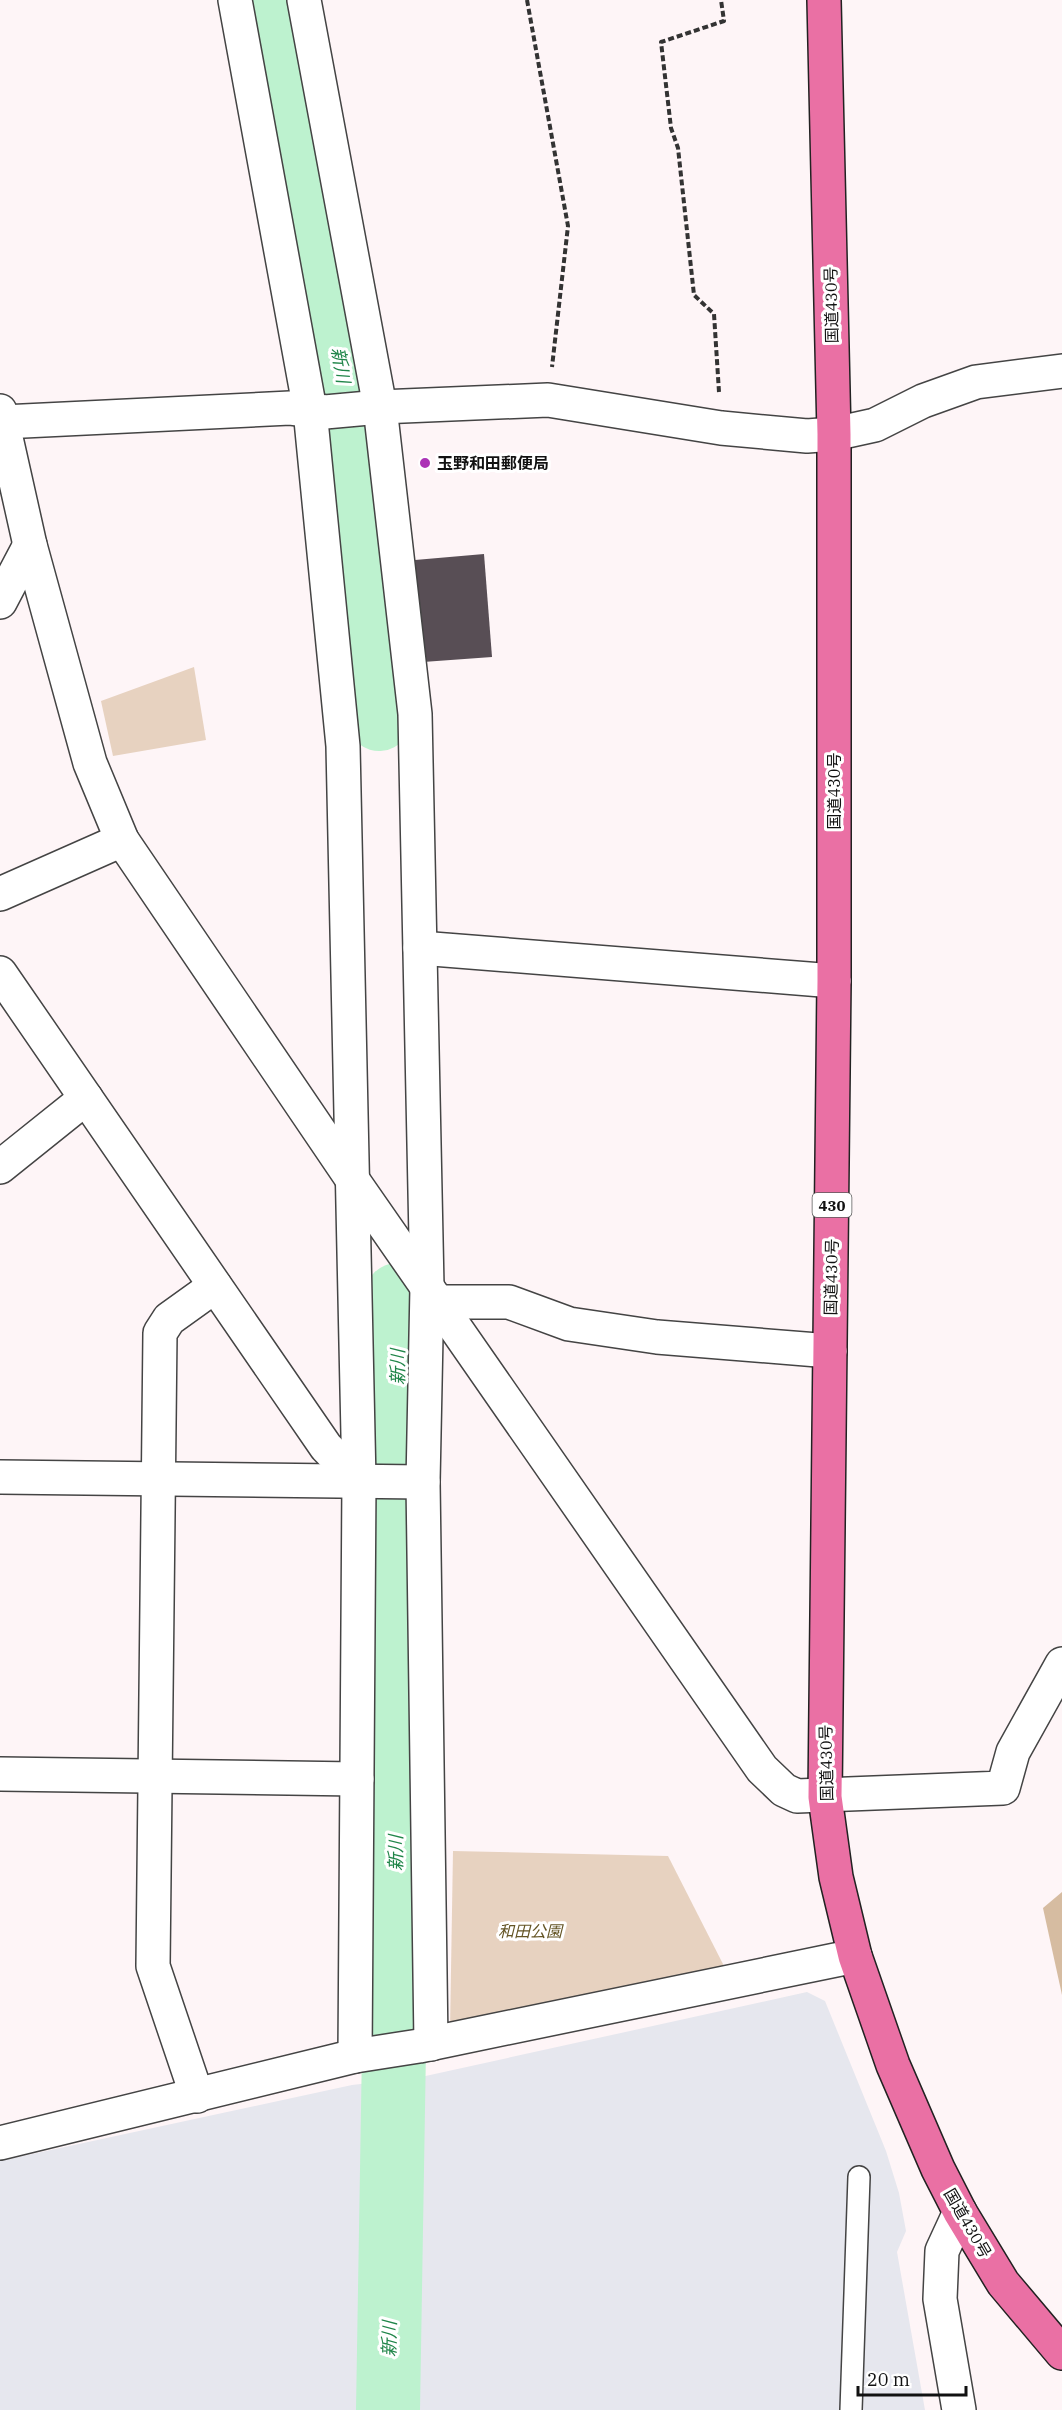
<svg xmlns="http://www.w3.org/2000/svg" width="1062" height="2410" font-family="'IBM Plex Serif','Noto Sans JP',serif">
  <rect width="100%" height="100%" fill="#fef5f7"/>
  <polygon fill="#e6e7ee" points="807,1992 825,2001 886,2151 899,2193 906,2231 897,2252 925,2410 0,2410 0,2161 352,2085 421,2077"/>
  <g fill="#e7d2c0">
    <polygon points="194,667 206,740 113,756 101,701"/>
    <polygon points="453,1851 668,1856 724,1966 450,2030"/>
  </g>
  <polygon fill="#d6bca1" points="1062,1892 1062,1995 1043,1908"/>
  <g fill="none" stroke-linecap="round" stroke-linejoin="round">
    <g stroke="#bdf2cf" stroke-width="64">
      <polyline points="278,14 345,387 379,719"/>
      <polyline points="388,2410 394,2049 397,1295"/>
    </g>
  </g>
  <polygon fill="#584e55" points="484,554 492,657 423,662 415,560"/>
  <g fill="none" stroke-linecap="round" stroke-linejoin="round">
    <defs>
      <polyline id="service" points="851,2410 859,2177"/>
      <g id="minor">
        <polyline points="235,0 310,410 343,746 359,1481 355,2056"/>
        <polyline points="304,0 380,407 415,714 427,1287 423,1482 431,2044"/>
        <polyline points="0,411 30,545 90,763 122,840 352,1179 762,1769 784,1790 797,1796 1003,1788 1013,1752 1062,1664"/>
        <polyline points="3,422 290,408 325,412 380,407 548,400 721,428 807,436 834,434 875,425 923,401 976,382 1062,371"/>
        <polyline points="0,602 30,545"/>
        <polyline points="0,894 122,840"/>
        <polyline points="420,948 834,981"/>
        <polyline points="0,973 326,1447 359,1481"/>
        <polyline points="0,1167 86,1098"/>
        <polyline points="437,1302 509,1302 569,1324 657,1337 830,1351"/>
        <polyline points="0,1477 423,1482"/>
        <polyline points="0,1774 357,1779"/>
        <polyline points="197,2096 153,1966 160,1333 169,1319 215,1286"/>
        <polyline points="0,2143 355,2056 419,2046 855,1956"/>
      </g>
      <polyline id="tertiary" points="959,2410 940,2299 942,2251 960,2212"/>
      <polyline id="trunk" points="824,0 834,434 834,981 825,1797 836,1877 855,1956 893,2065 938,2169 960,2212 1003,2283 1062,2353"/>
    </defs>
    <use href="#service" stroke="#444" stroke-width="24"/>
    <use href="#minor" stroke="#444" stroke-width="36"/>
    <use href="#tertiary" stroke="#444" stroke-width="36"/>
    <use href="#trunk" stroke="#222" stroke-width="36"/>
    <g stroke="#333" stroke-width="4" stroke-dasharray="6 3" stroke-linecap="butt">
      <polyline points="527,0 568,226 552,367"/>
      <polyline points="719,392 714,314 694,295 678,148 671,128 661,42 724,21 721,0"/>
    </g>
    <use href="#service" stroke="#fff" stroke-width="21"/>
    <use href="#minor" stroke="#fff" stroke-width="33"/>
    <use href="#tertiary" stroke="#fff" stroke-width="33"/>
    <use href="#trunk" stroke="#ea70a4" stroke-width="33"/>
  </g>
  <circle fill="#ac33b6" stroke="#fff" stroke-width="2" cx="425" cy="463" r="6"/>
  <g text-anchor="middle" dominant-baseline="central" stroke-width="6" stroke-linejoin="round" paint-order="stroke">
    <rect fill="#fff" stroke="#585858" stroke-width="1.5" x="812.5" y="1193" width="39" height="24" rx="4.5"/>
    <g font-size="15" font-weight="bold" fill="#111">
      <text x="832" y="1205">430</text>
    </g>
    <g font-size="16" fill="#111" stroke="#fff">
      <text transform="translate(831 305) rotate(-91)">国道430号</text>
      <text transform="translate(834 791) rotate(-90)">国道430号</text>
      <text transform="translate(831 1277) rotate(-89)">国道430号</text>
      <text transform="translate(826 1763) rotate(-91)">国道430号</text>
      <text transform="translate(968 2223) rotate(60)">国道430号</text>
    </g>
    <g font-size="16" font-weight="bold" fill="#111" stroke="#fff" text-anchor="start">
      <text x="437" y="463">玉野和田郵便局</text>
    </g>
    <g font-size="16" font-style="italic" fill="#645525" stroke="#fff">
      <text x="530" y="1931">和田公園</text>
    </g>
    <g font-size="18" font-style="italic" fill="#208549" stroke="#fff">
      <text transform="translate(341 365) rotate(80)">新川</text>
      <text transform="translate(397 1367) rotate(-90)">新川</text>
      <text transform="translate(395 1853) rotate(-90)">新川</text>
      <text transform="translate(389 2339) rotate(-89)">新川</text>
    </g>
  </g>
  <path d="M858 2386v9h108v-9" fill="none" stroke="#111111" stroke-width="3"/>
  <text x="867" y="2386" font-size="18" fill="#111111" stroke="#ffffff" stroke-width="4.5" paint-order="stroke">20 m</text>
</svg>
